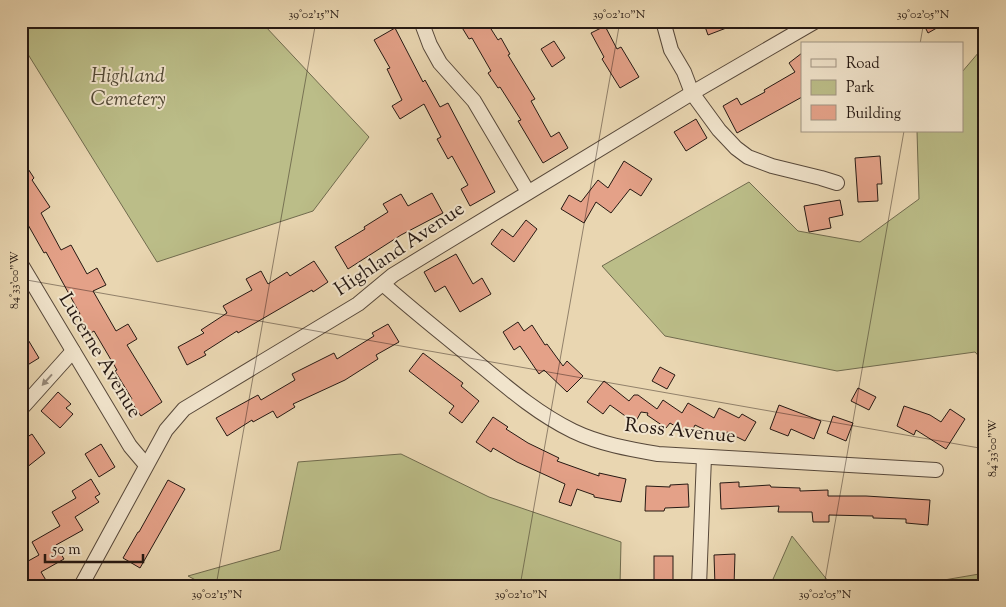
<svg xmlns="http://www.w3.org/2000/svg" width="1006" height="607" font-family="'Sorts Mill Goudy',serif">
  <rect width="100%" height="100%" fill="#e9d6b1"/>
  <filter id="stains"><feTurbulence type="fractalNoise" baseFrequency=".004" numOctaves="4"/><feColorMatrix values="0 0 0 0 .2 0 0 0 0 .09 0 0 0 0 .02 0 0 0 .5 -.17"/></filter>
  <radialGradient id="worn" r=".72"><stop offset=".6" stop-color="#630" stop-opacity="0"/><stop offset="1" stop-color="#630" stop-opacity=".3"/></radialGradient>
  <g fill="#bbbd88" stroke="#706b4e">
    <polygon points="21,21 266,21 265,26 369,137 313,211 157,262 21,43"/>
    <polygon points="985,48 985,363 975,352 837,371 665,336 602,266 749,182 798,231 860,242 919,199 917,131 962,131 962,72 979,52"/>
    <polygon points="401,454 489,497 621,542 620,586 207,586 188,576 280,550 298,462"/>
    <polygon points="792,536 832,586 770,586"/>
    <polygon points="985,573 985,586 909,586"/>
  </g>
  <g fill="#e4a188" stroke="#261913">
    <polygon points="458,21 486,21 498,40 501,38 510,54 508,55 535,99 531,101 551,137 559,132 568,148 543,163 518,121 521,120 500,87 498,88 488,73 491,71 472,38 469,39"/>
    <polygon points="703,21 742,21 742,22 708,35"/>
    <polygon points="922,21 949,21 928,33"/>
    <polygon points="605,26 617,49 621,47 639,77 620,88 602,59 604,57 591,33"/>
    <polygon points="395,28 423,82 425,80 440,107 448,103 495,192 470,206 461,189 468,185 452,156 448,159 437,139 441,137 424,104 400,119 392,106 402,100 387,69 390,68 374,40"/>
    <polygon points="554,41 565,58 552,67 541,49"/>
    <polygon points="802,53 802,97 737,133 723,106 737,98 741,105 765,92 764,90 795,72 789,63"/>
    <polygon points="696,119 707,138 686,151 674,132"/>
    <polygon points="880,156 882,184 877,184 878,201 858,202 855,158"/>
    <polygon points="21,158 34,178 32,180 50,207 41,213 61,250 71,245 87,274 97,268 106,285 93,291 116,331 128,324 137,339 127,345 162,402 141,416 130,400 132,399 115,371 117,370 94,331 89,334 78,315 80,314 46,252 44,253 27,223 25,224 21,218"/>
    <polygon points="624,161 652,179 641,196 630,189 611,213 596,202 584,223 561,209 569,195 581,202 598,180 608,188"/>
    <polygon points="432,193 443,213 401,235 348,269 335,247 365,229 364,227 388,212 383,204 401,194 408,206"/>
    <polygon points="840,200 843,215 829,218 831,228 809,232 804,206"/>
    <polygon points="526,220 537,229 514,262 491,244 502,229 513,237"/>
    <polygon points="456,254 473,284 482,278 491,294 460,312 445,286 435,292 424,272"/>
    <polygon points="314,261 328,282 313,292 312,290 238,333 237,331 204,352 206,355 187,365 178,347 204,333 201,330 227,313 223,306 252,290 246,279 261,271 268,284 287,272 290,276"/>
    <polygon points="518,322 524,331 532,325 545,345 547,344 563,366 567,361 583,376 567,392 544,370 539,374 520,346 514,350 503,332"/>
    <polygon points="388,324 399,342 376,355 378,359 345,380 293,404 295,407 277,418 273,411 253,422 252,420 227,436 216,418 258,395 261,400 295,380 292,374 334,353 337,359 374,336 372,333"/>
    <polygon points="21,328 39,358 21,369"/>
    <polygon points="423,353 463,383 461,386 479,401 462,423 449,413 454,406 409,371"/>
    <polygon points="660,367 675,375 667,389 652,381"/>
    <polygon points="604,381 629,401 634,395 638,395 657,409 663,400 682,413 688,403 714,418 719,408 739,418 742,414 756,422 745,441 727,432 724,439 695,425 690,435 670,423 666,428 647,415 648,413 641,412 635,423 610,405 603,414 587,402"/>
    <polygon points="858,388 876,397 869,410 851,401"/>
    <polygon points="58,392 71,404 66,408 73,414 60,428 41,411"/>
    <polygon points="779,405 821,421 814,439 791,429 788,436 770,429"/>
    <polygon points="904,406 930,415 941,422 950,409 965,419 946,449 916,430 914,435 897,426"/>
    <polygon points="833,416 853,423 846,441 827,433"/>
    <polygon points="493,417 508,427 506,429 528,443 559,458 557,461 599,476 599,473 626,479 621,502 594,497 594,495 577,489 571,506 559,502 565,484 517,462 493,448 491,452 476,442"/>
    <polygon points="32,434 45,453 26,468 21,462 21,441"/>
    <polygon points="101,444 115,467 99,477 85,454"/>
    <polygon points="91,479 100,494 95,497 99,502 75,517 83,530 56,545 64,559 41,572 47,582 40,586 31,586 27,579 21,576 21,565 39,555 32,542 60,526 52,512 76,498 72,491"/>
    <polygon points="168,480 185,489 140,568 123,558 138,532 139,532"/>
    <polygon points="739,482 739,487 770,485 771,487 800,488 800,491 828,490 828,496 866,496 930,500 928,525 906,523 906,519 873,518 873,516 829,515 829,522 813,522 812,512 778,512 779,506 721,509 720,483"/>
    <polygon points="688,484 689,507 665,508 664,511 645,511 646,486 670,487 670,485"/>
    <polygon points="735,554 734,586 715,586 714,555"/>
    <rect x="654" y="556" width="19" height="28"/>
  </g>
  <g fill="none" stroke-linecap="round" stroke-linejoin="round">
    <defs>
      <g id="minor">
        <polyline points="421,21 430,45 440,63 474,101 528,192"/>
        <polyline points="663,21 671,50 684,72 692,93 719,130 736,148 748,157 772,166 821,178 837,183"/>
        <polyline points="21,264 130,446 146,465"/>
        <path d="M383 284C410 308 439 331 468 355 501 382 534 412 573 431 600 444 629 449 658 454L936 470"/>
        <polyline points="21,409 73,351"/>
        <polyline points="21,585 22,586"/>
        <polyline points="81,586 166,430 184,409 358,304 393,275 437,248 692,93 816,21"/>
        <polyline points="699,586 704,457"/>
      </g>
    </defs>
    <use href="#minor" stroke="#57483a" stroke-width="16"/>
    <use href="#minor" stroke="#f1e4cc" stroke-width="14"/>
  </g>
  <defs><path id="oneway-solid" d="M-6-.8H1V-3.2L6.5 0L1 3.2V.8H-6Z" transform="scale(1.25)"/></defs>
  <use fill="#968979" href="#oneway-solid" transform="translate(47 380) rotate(132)"/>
  <path fill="none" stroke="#261913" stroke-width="1" stroke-opacity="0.45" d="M920 44 924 21M21 279 985 449M216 586 316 21M520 586 620 21M824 586 904 131"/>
  <g text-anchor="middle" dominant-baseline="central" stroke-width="4" stroke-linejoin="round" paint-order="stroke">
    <g font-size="20" font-style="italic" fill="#534a36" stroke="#f1e4cc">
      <text x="128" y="77">Highland<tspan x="128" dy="23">Cemetery</tspan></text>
    </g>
    <g font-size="20" fill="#261913" stroke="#f1e4cc">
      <text transform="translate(400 250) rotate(-34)">Highland Avenue</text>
      <text transform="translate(99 356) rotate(59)">Lucerne Avenue</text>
      <text transform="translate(680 432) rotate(6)">Ross Avenue</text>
    </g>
  </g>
  <rect width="1006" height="607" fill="none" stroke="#e9d6b1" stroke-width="55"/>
  <rect x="801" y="42" width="162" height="90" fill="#f1e4cc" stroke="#a09382"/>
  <rect x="811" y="59" width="25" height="8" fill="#f1e4cc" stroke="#a09382"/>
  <text x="846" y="68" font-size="15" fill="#261913">Road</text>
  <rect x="811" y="80" width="25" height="15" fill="#bbbd88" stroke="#a09382"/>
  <text x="846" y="92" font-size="15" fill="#261913">Park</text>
  <rect x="811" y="105" width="25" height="15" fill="#e4a188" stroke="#a09382"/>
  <text x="846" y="118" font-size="15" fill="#261913">Building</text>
  <path d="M45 554v8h98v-8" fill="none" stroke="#261913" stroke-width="2.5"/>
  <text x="52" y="554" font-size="15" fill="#261913" stroke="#f1e4cc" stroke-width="4" paint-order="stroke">50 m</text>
  <rect x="28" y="28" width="950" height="552" fill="none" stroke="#261913" stroke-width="2"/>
  <g font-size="12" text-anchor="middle" fill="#261913">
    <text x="314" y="18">39°02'15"N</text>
    <text x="619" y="18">39°02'10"N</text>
    <text x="923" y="18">39°02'05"N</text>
    <text transform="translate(14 280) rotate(-90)" y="4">84°33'00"W</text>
    <text transform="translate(992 448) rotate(-90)" y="4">84°33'00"W</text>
    <text x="217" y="598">39°02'15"N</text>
    <text x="521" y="598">39°02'10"N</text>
    <text x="825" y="598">39°02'05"N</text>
  </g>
  <rect width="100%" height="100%" filter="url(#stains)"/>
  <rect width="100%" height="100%" fill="url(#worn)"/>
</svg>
